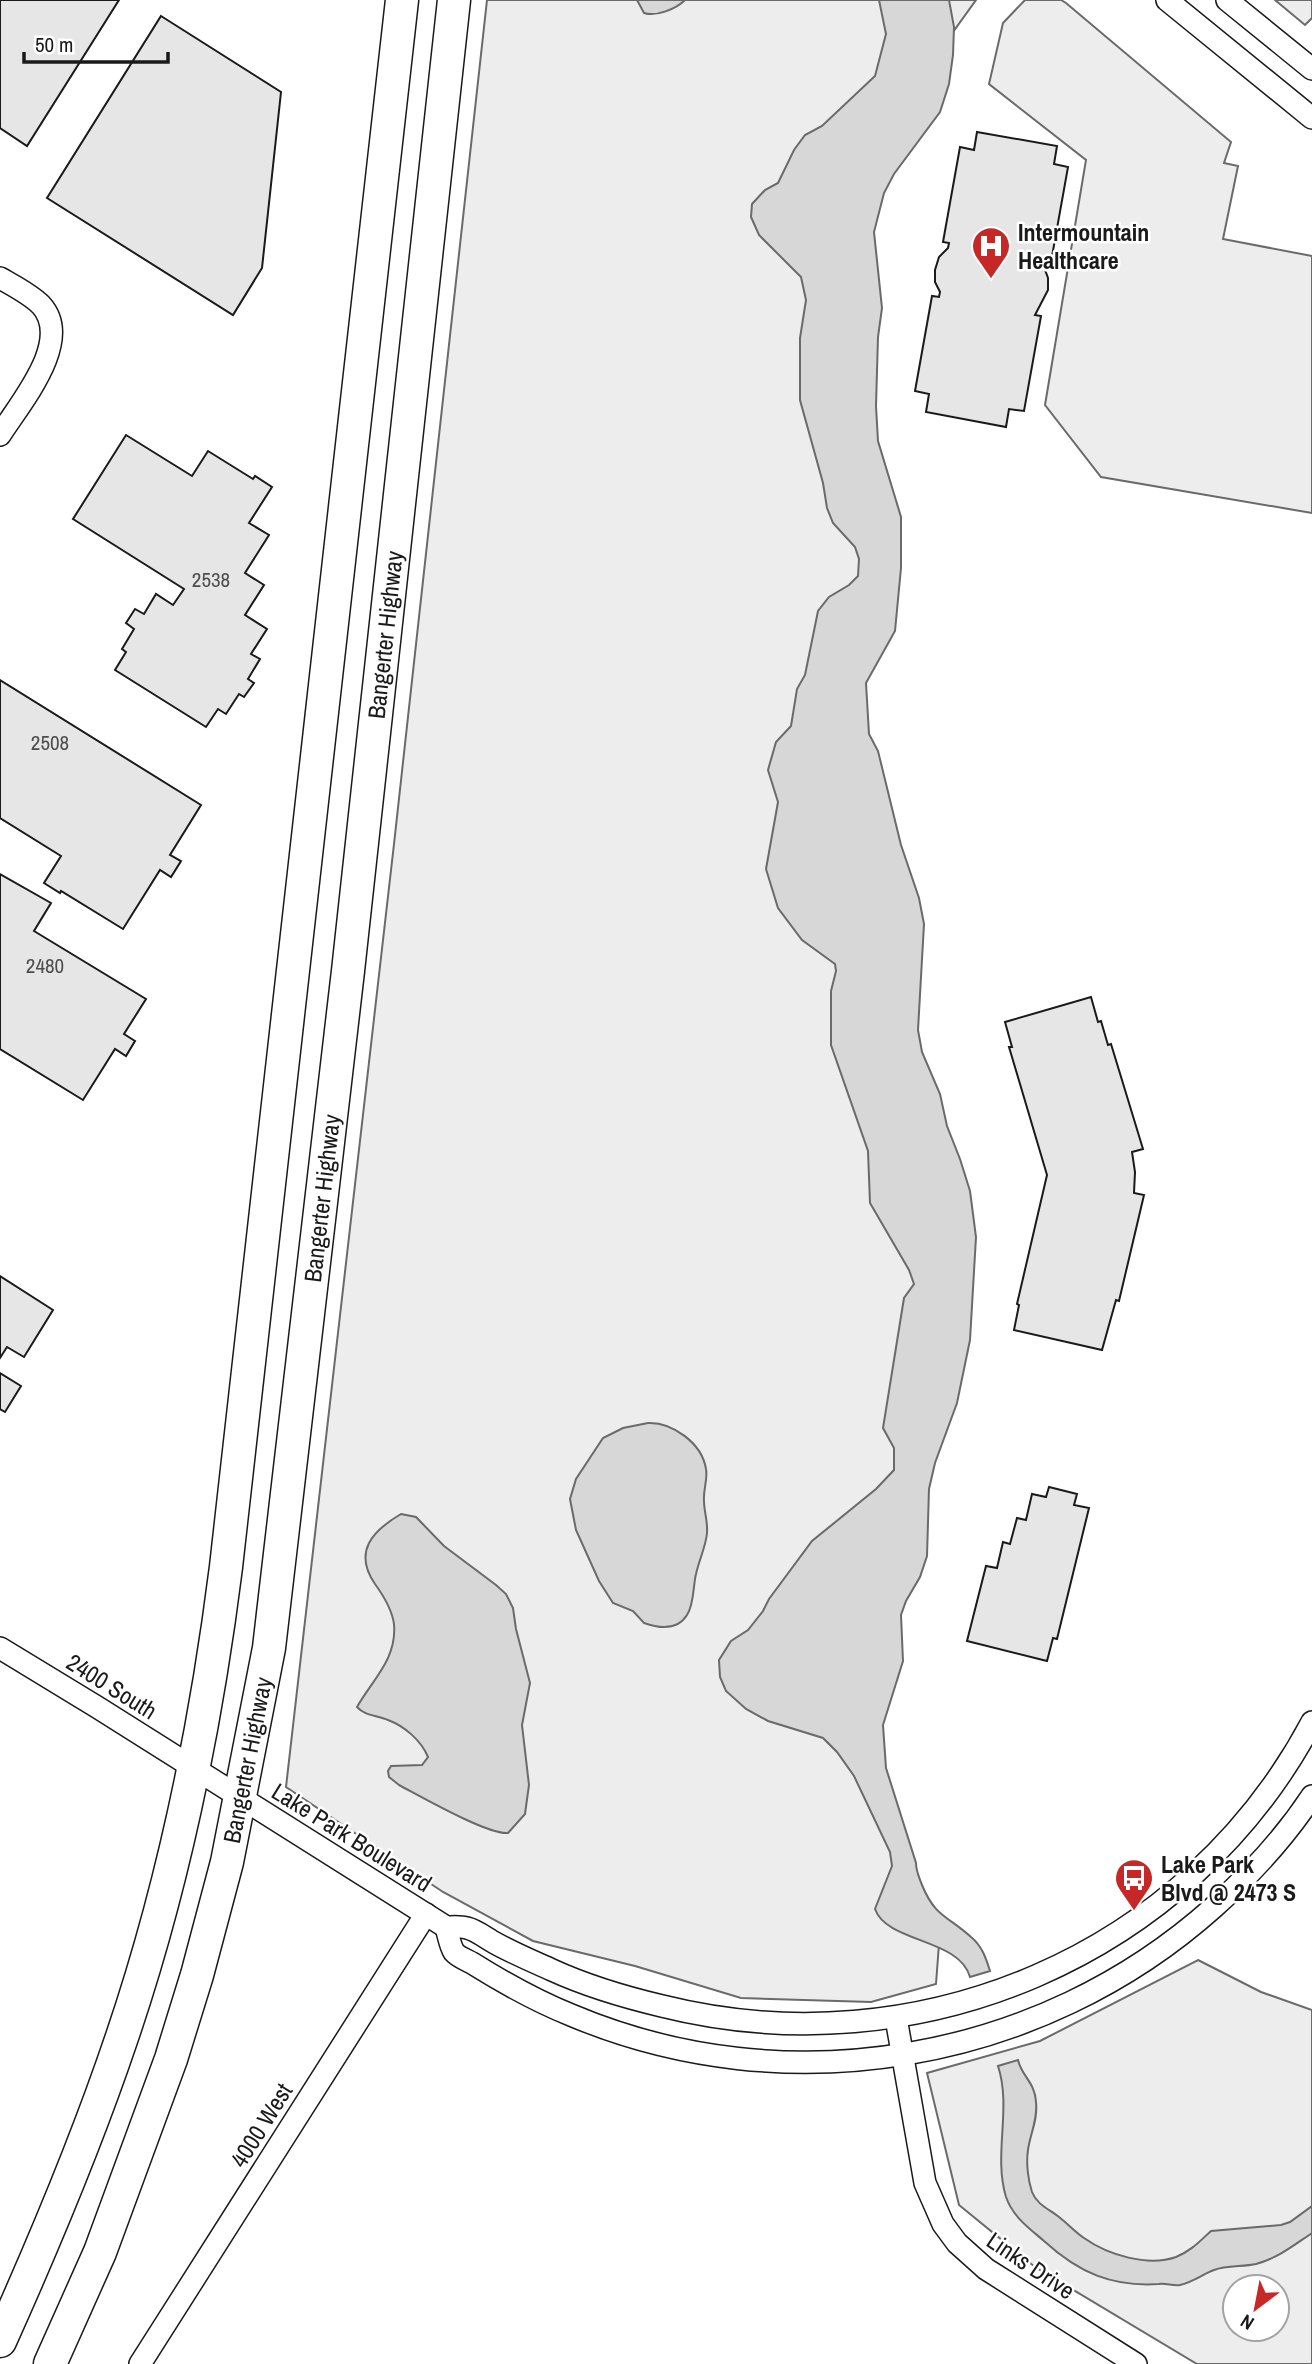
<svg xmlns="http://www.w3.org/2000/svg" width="1312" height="2364" font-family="'Archivo Narrow',sans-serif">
  <rect width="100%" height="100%" fill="#fff"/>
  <g fill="#ededed" stroke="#6a6a6a" stroke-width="2" fill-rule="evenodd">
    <polygon points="487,0 976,0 859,163 868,516 850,729 943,1266 862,1754 939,1944 936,1984 871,2002 741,1998 635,1966 533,1941 443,1892 286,1787 394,844"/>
    <polygon points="1025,0 1061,0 1066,3 1231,142 1224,163 1238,166 1223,239 1312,256 1312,513 1101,477 1045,405 1086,160 989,84 1003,23"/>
    <polygon points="1275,0 1312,0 1312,18 1305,25"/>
    <path d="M1198 1960 1261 1992 1312 2010V2364H1197L1035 2267 959 2205 927 2073 1040 2041ZM1235 2287H1277V2329H1235Z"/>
  </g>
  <g fill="#d7d7d7" stroke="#6a6a6a" stroke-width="2">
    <path d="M637 0H685C676 9 656 17 644 13Z"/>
    <path d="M879 0H949L954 27 953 55 949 84 940 112 894 174 884 193 874 232 882 308 878 337 876 406 878 441 901 517V568L895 631 866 683 869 734 878 751 901 845 919 898 924 924 918 1030 922 1052 940 1094 947 1126 960 1159 970 1191 976 1237 970 1340 957 1403 935 1463 929 1489 927 1556 920 1577 906 1601 901 1615 903 1661 883 1725 886 1768 916 1863C916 1871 919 1877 922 1885 935 1917 948 1916 971 1937 982 1946 986 1958 990 1971L970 1977C959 1938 887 1943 875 1909L892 1866 890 1852 854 1776 837 1752 823 1738 768 1721 746 1709 726 1691 720 1677 719 1660 731 1641 748 1630 763 1611 769 1599 812 1541 876 1489 894 1470V1448L883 1428 904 1298 914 1284 909 1270 870 1203 868 1151 831 1045V991L836 971 835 964 802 940 778 908 766 869 778 802 768 770 776 742 791 726 797 689 805 675 818 611 829 597 849 585 858 576 859 559 855 547 833 523 827 508 823 483 800 400V338L806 300 801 277 759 235 751 217 752 204 765 190 778 183 794 150 805 135 822 126 875 76 886 34Z"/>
    <path d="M648 1423C672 1422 702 1443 706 1469 708 1479 703 1490 704 1501 704 1511 708 1522 707 1533 706 1546 699 1560 696 1574 693 1586 694 1605 687 1615 677 1631 658 1628 644 1623L633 1611 613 1603 599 1581 576 1530 570 1499 576 1479 603 1438 623 1428Z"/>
    <path d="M401 1514 416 1517 444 1546 496 1585 506 1594 513 1608 516 1629 530 1683 522 1725 529 1785 525 1814 508 1833C488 1835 420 1796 399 1785L389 1777 388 1771 391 1766 422 1765 428 1757C421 1740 404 1726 388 1720 377 1715 365 1716 357 1707 373 1679 397 1659 394 1624 392 1610 383 1595 375 1584 353 1552 372 1531 401 1514Z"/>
    <path d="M1018 2060C1022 2077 1035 2082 1036 2102 1038 2120 1030 2134 1028 2150 1026 2163 1028 2180 1032 2192 1037 2205 1049 2209 1059 2217 1068 2224 1075 2232 1084 2238 1108 2255 1148 2267 1176 2257 1191 2251 1200 2241 1211 2231L1281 2225 1290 2222 1312 2206V2233C1294 2245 1278 2258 1256 2264 1243 2267 1227 2265 1214 2270 1203 2274 1193 2282 1180 2285 1173 2286 1166 2283 1159 2284 1112 2287 1079 2273 1044 2241 1029 2228 1013 2217 1006 2197 993 2154 1012 2109 998 2066Z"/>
  </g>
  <g fill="#e6e6e6" stroke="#1a1a1a" stroke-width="2">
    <polygon points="0,0 119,0 27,146 0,128"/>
    <polygon points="161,16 281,92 262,268 233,315 47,198"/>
    <polygon points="977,132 1057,146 1054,164 1068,167 1051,262 1045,261 1044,267 1048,278 1048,290 1035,315 1041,316 1024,411 1009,409 1006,427 926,412 929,394 915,391 932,296 939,297 940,292 935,282 935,270 939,257 948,248 949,243 943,242 960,147 974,150"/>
    <polygon points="126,435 192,476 208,451 253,479 255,476 272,487 249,523 269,535 245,573 264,585 245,615 267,629 251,654 260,659 248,679 254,683 244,697 239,694 226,714 218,709 206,727 115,670 126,652 122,649 134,629 126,623 135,609 144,614 156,594 173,605 184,589 73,519"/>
    <polygon points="0,680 201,805 170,855 181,861 171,877 160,870 123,929 61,891 60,893 44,883 61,856 0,818"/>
    <polygon points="0,874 51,903 34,931 146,999 124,1034 135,1041 126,1056 115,1049 83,1100 0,1049"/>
    <polygon points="1091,997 1098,1022 1101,1021 1108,1045 1111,1044 1143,1149 1132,1152 1135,1172 1134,1193 1144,1195 1119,1301 1116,1300 1102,1350 1014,1330 1019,1305 1017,1304 1047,1175 1009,1047 1012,1047 1005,1022"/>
    <polygon points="0,1276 53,1310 24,1357 7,1347 0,1358"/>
    <polygon points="0,1373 21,1386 5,1412 0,1409"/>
    <polygon points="1049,1487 1077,1494 1074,1505 1089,1508 1057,1639 1053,1638 1047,1661 967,1641 986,1566 997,1568 1003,1542 1010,1544 1017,1518 1026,1520 1032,1494 1046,1497"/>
  </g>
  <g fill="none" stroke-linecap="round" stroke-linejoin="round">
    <defs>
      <g id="minor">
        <polyline points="1167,0 1312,118"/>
        <polyline points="1227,0 1312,69"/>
        <path d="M0 278C14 286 30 294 41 305 74 341 20 403 0 435"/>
        <path d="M0 1648 97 1707 446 1927C452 1927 460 1926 467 1928 476 1930 486 1938 495 1943 513 1953 532 1961 552 1970 587 1986 624 1997 662 2006 918 2070 1188 1956 1312 1722"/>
        <path d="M446 1927C448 1934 450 1946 454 1952 458 1957 467 1960 472 1963 504 1983 536 2001 571 2015 786 2106 1040 2063 1214 1907 1251 1874 1285 1837 1312 1796"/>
        <polyline points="896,2018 925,2183 943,2224 957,2243 986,2269 1136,2364"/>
        <polyline points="140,2364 426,1914"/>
      </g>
      <g id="highway">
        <path d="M0 2341C45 2241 87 2141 122 2037 174 1884 206 1726 226 1567L402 0"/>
        <path id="s1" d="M50 2364 100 2252 171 2059 197 1975 227 1862 269 1648 348 971 454 0"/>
      </g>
    </defs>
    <use href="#minor" stroke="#1a1a1a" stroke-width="24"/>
    <use href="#highway" stroke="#1a1a1a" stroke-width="35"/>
    <use href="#minor" stroke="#fff" stroke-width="21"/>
    <use href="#highway" stroke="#fff" stroke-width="32"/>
  </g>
  <defs>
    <symbol id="hospital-pin" viewBox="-11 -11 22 30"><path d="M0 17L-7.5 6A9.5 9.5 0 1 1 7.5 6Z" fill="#c62828" stroke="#fff"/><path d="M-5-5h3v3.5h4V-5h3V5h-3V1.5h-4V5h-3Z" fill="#fff"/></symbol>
    <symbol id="bus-pin" viewBox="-11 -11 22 30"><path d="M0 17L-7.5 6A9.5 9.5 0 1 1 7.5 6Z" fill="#c62828" stroke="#fff"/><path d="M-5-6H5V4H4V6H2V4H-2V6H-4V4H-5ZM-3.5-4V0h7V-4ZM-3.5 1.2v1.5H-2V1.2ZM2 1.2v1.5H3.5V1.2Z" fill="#fff"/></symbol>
  </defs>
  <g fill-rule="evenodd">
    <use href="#hospital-pin" x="969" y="224" width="44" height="60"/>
    <use href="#bus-pin" x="1112" y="1856" width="44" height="60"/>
  </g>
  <g text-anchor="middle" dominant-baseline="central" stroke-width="5" stroke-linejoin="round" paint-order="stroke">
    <g font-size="21" fill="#4d4d4d">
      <text x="211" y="579">2538</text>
      <text x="50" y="742">2508</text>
      <text x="45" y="965">2480</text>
    </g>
    <g font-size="24" font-weight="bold" fill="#1a1a1a" stroke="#fff" text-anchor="start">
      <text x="1018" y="232">Intermountain<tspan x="1018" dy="28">Healthcare</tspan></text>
      <text x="1161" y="1864">Lake Park<tspan x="1161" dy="28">Blvd @ 2473 S</tspan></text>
    </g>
    <g font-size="24" fill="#1a1a1a" stroke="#fff">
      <text stroke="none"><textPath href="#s1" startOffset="1771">Bangerter Highway</textPath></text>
      <text stroke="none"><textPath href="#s1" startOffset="1204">Bangerter Highway</textPath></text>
      <text transform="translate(112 1686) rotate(32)">2400 South</text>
      <text stroke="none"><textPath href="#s1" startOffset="637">Bangerter Highway</textPath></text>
      <text transform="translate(352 1837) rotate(32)">Lake Park Boulevard</text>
      <text transform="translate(261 2125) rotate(-58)">4000 West</text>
      <text transform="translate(1031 2265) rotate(34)">Links Drive</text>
    </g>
  </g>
  <g transform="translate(1256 2308) rotate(212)"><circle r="33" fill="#ffffff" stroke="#a3a3a3" stroke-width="2"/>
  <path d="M0-5L12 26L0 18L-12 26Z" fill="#c62828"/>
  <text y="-10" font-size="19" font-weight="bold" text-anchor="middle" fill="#1a1a1a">N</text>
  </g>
  <path d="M24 52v10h144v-10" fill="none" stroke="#1a1a1a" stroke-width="3.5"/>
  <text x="35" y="52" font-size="21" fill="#1a1a1a" stroke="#ffffff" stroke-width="5" paint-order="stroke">50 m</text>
</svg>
